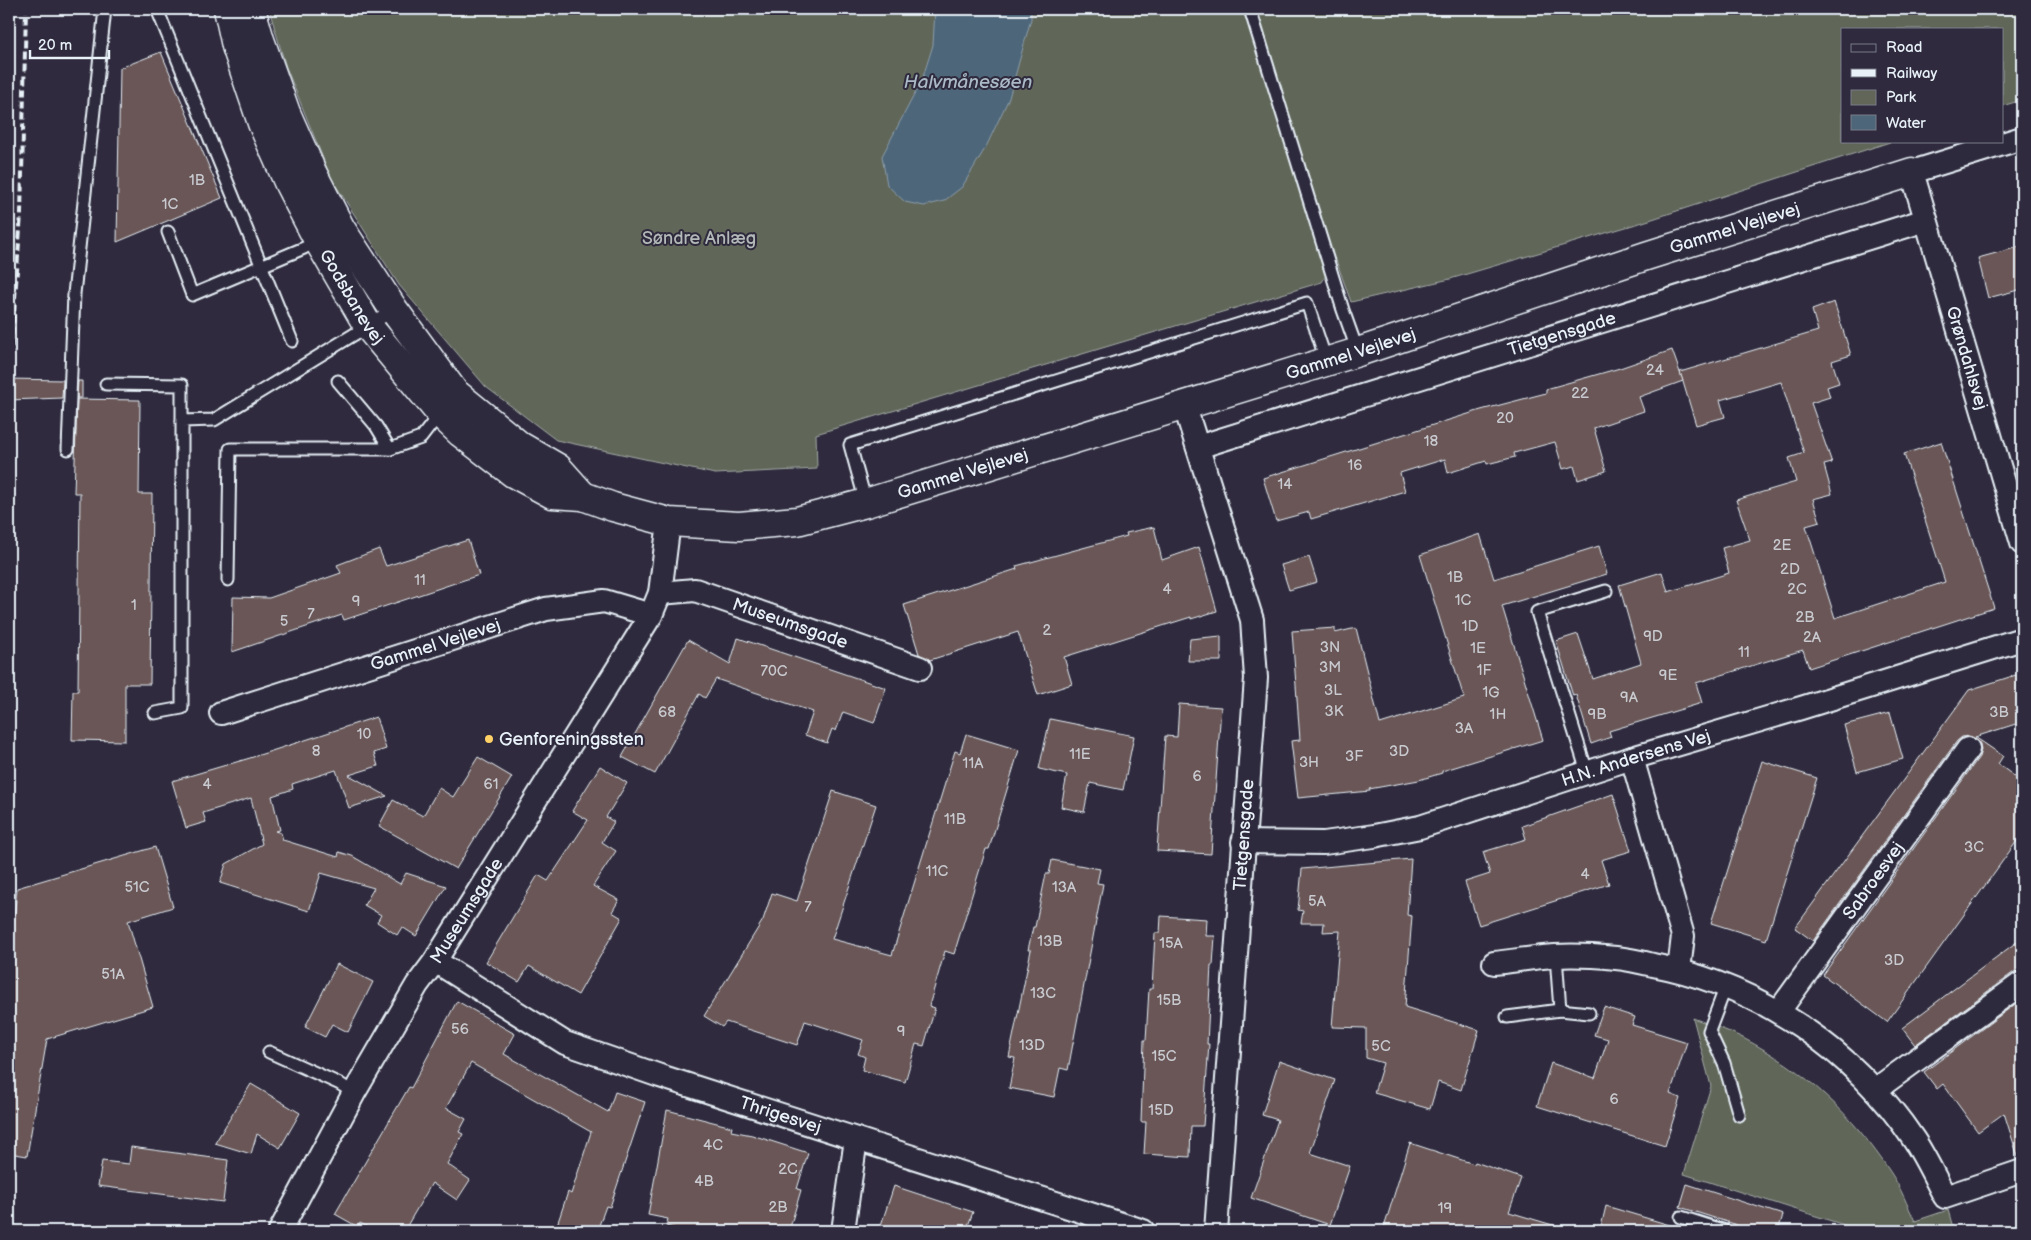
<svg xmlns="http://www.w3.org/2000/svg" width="2031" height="1240" font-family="'Balsamiq Sans',sans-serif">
  <rect width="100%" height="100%" fill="#2f2a3d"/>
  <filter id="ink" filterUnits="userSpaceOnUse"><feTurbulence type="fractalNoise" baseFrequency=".02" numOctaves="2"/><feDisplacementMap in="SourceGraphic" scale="10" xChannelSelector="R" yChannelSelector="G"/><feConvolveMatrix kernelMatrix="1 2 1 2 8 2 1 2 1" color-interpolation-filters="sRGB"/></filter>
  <g filter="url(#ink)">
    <g fill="#616659" stroke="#a4aca8">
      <polygon points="269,9 2022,9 2022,100 2002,106 2002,29 1842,29 1842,141 1893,141 1643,222 1450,279 1351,302 1336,260 1322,282 816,434 817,469 715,474 556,440 486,387 399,285 331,178 286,67"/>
      <path d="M1693 1018C1710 1025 1728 1030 1743 1038 1805 1070 1853 1115 1891 1173 1901 1188 1907 1205 1915 1221L1948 1210 1954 1231H1863L1684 1174 1711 1086Z"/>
    </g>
    <polygon fill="#4e6679" stroke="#8c9eac" points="935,9 1031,9 1031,19 1009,98 986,147 962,187 944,201 924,206 905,202 887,185 882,156 922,80 933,45"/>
    <g fill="#6a5757" stroke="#e8f1f8">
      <polygon points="161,52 222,198 117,242 120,68"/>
      <polygon points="2022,246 2022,289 1988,298 1978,258"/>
      <polygon points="1834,302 1851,355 1832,361 1839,383 1827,387 1830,397 1811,403 1832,463 1824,465 1832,494 1813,499 1820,522 1806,526 1835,618 1945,582 1904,454 1941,442 1994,608 1809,668 1803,650 1696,683 1702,703 1609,731 1611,737 1591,744 1576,695 1573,696 1556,641 1578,634 1593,679 1641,663 1619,585 1662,572 1668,592 1729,573 1722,548 1750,540 1736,500 1796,482 1789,458 1804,453 1781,382 1720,400 1725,417 1696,425 1680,372 1818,331 1812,310"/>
      <polygon points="1672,350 1683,381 1639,397 1644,411 1594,428 1606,471 1578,480 1574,466 1563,469 1555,442 1514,453 1515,457 1487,464 1486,461 1448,473 1445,459 1400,473 1405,491 1311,519 1309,512 1276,521 1263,478 1481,410 1546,393 1546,389 1620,368"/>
      <polygon points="9,379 63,380 62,398 9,400"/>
      <polygon points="78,381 82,381 82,398 77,398"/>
      <polygon points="77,399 140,400 139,494 152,494 150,684 125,684 125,741 72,740 73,691 78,691 80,493 74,493"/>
      <polygon points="1154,527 1162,560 1199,547 1217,611 1191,619 1191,617 1064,657 1072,684 1038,695 1018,632 930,660 919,654 904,605 1017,569 1016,566 1127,536 1126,533"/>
      <polygon points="1480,534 1494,579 1599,546 1607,574 1502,606 1543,740 1442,771 1442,773 1419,780 1369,789 1370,791 1298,798 1291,741 1300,740 1292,631 1335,628 1335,633 1356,628 1380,724 1464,698 1420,555"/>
      <polygon points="468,540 479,575 344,620 342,615 232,652 233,597 269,598 341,573 337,565 379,549 386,566"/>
      <polygon points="1309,557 1317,582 1289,590 1281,565"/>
      <polygon points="1221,636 1221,661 1188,661 1190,639"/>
      <polygon points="738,638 886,688 874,723 843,712 836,731 832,729 827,743 805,735 813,712 716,679 705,698 699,694 655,774 622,757 688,640 730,664"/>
      <polygon points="2022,673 2022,722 1975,737 2003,756 1998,764 2022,782 2022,834 1887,1022 1823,975 1979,757 1981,750 1980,744 1976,739 1969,736 1962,737 1957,741 1813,941 1795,928 1969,690"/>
      <polygon points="1179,704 1221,707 1211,854 1157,851 1165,736 1177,737"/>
      <polygon points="1890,713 1903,759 1857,772 1844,725"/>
      <polygon points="376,717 386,749 374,753 378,766 349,775 387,796 349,808 336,770 292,784 293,789 272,796 280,830 275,831 281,833 283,840 338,857 339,852 352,856 400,884 406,873 446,886 416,936 402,927 397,935 377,922 381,915 364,905 374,888 321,873 309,911 220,883 226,864 262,844 251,798 203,813 206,822 186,828 172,781 250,758"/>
      <polygon points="1050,719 1134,736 1123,790 1090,783 1084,812 1061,807 1067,775 1039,769"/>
      <polygon points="966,734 1019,750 989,849 986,849 954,954 945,951 929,1006 935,1008 924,1046 916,1044 905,1082 862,1070 865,1057 858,1054 863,1040 805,1021 797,1045 726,1022 722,1027 704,1016 763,920 772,893 797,901 833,791 876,805 832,939 892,955 955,751 960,753"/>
      <polygon points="478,757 512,777 456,869 379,826 393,800 423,816 439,788 453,797"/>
      <polygon points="1762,761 1817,778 1766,940 1711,923"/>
      <polygon points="600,766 627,783 606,817 614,822 602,842 616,851 593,886 619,900 612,912 622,918 578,995 529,966 519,982 486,962 538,875 548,881 588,820 572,811"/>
      <polygon points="1613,794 1631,851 1601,860 1609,884 1479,925 1465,882 1490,874 1483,852 1526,839 1522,826"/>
      <polygon points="155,847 173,907 128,921 153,1007 47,1039 27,1156 9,1153 9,975 17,888"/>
      <polygon points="1411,859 1407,915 1412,916 1405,1007 1479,1030 1461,1090 1438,1082 1430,1109 1374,1093 1383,1063 1366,1058 1366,1028 1332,1027 1340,931 1323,932 1324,923 1301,923 1303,911 1298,910 1302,869"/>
      <polygon points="1052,860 1100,869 1097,883 1103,884 1068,1070 1060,1068 1054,1097 1009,1088 1015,1058 1009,1057 1031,950 1028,950 1033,927 1035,927 1046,874 1049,874"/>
      <polygon points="1161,916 1207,919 1206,936 1215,936 1213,965 1211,965 1207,1044 1209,1044 1203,1126 1191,1126 1190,1157 1144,1154 1146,1122 1141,1122 1144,1040 1146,1040 1149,989 1152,989 1155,933 1160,933"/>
      <polygon points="2022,938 2022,970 2014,972 1915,1045 1902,1028"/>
      <polygon points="337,964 373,982 348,1032 332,1024 325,1037 305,1027"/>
      <polygon points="2022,999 2022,1157 2018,1157 2004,1113 1978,1132 1943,1084 1937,1089 1924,1072"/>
      <polygon points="457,1001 515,1034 504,1054 608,1112 615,1092 645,1102 610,1207 606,1206 597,1231 555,1231 568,1192 571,1194 591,1132 471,1063 446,1108 466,1119 459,1132 463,1134 447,1164 470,1180 457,1200 432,1183 404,1231 375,1231 360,1223 358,1227 335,1214 409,1087 411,1088"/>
      <polygon points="1604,1007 1635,1017 1632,1025 1687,1042 1670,1094 1680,1098 1665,1146 1537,1106 1551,1063 1595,1078 1608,1039 1594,1035"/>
      <polygon points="1279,1061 1335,1080 1310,1153 1350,1166 1330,1225 1251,1198 1278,1120 1262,1115"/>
      <polygon points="251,1084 300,1113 280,1148 257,1134 251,1154 215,1143"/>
      <polygon points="667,1110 732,1127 731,1131 752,1135 808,1153 797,1189 801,1190 789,1231 685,1231 666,1226 668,1219 648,1215"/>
      <polygon points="1410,1143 1474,1164 1475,1162 1521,1178 1509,1212 1556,1226 1555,1231 1383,1231"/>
      <polygon points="131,1147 228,1160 223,1202 98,1186 102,1161 129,1164"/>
      <polygon points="1687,1184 1783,1215 1778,1231 1755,1231 1680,1207"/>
      <polygon points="894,1186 973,1212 966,1231 879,1231"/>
      <polygon points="1606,1206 1673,1226 1672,1231 1600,1231"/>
    </g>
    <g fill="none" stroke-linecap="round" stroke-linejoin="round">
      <defs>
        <g id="lane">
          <polyline points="157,9 292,341"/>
          <polyline points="1250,9 1343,310 1358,352"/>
          <polyline points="168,232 192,295 304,248 319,240"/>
          <polyline points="338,381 376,426 390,449"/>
          <polyline points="106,384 182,385 182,421"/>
          <polyline points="68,449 74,294 105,9"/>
          <polyline points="866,503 850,445 1307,303 1326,360"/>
          <polyline points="228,580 230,449 390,449 421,438 441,412"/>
          <polyline points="155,713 182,708 182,421 214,420 394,310"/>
          <polyline points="1587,772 1537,612 1606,591"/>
          <polyline points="1556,956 1560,1010"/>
          <polyline points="1726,986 1709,1031 1724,1063 1739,1115"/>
          <polyline points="1507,1017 1560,1010 1589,1013"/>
          <polyline points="269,1052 340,1084 354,1093"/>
          <polyline points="1681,1217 1725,1231"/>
        </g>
        <g id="street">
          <path id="s1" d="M2022 138 1912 172 2022 543"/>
          <polyline points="1184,404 1252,620 1256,678 1216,1231"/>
          <path id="s2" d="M1198 447 1926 220"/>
          <path id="s3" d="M660 593 695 590 920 668"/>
          <path id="s4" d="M221 713 546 609 604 601 651 615"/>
          <polyline points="1632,758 1683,936 1679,970"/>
          <path id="s5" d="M1243 842 1324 843 1374 836 1420 827 1632 758 1801 708 2022 639"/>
          <path id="s6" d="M435 961 565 1043 660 1076 1143 1231"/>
          <path d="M1494 963C1514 961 1535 957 1555 956 1575 955 1596 956 1616 958 1628 959 1641 962 1653 965 1759 985 1854 1050 1914 1140 1926 1158 1935 1178 1945 1197L2022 1171"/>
          <path id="s7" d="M1779 1011 1968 749"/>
          <polyline points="1875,1090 2022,983"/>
          <path id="s8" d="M280 1231 354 1093 417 985 435 961 651 615 660 593 669 522"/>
          <polyline points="843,1231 856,1139"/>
        </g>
        <g id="secondary">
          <path id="s9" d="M228 9 236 46 262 123 289 184 318 240 368 326 440 413 461 433 513 473 552 494 583 496 613 507 669 522 739 526 797 521 866 503 1358 352 1646 256 1912 172"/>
          <polyline points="251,9 260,40 286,113 312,172 341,229 394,310 454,392 520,446 558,468 583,496"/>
        </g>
      </defs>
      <use href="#lane" stroke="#e8f1f8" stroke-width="15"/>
      <use href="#street" stroke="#e8f1f8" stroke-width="26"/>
      <use href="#secondary" stroke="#e8f1f8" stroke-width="31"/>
      <use href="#lane" stroke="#2f2a3d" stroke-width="11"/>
      <use href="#street" stroke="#2f2a3d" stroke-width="22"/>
      <use href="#secondary" stroke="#2f2a3d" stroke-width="28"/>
      <polyline stroke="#e8f1f8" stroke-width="4" stroke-dasharray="8 4" stroke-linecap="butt" points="9,383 21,214 26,9"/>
    </g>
  </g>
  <circle fill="#ffd166" stroke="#2f2a3d" stroke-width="2" cx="489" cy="739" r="5"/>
  <g text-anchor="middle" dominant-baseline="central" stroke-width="4" stroke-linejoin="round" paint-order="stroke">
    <g font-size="15" fill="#c8cad0">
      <text x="197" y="180">1B</text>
      <text x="170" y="204">1C</text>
      <text x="1655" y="370">24</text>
      <text x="1580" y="393">22</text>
      <text x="1505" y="418">20</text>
      <text x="1431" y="441">18</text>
      <text x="1355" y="465">16</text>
      <text x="1285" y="484">14</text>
      <text x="1782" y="545">2E</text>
      <text x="1790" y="569">2D</text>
      <text x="1455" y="577">1B</text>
      <text x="420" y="580">11</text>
      <text x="1167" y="589">4</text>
      <text x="1797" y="589">2C</text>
      <text x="1463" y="600">1C</text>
      <text x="356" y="601">9</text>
      <text x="134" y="605">1</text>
      <text x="311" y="614">7</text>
      <text x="1805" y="617">2B</text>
      <text x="284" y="621">5</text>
      <text x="1470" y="626">1D</text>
      <text x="1047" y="630">2</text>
      <text x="1653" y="636">9D</text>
      <text x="1812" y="637">2A</text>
      <text x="1330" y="647">3N</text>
      <text x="1478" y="648">1E</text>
      <text x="1744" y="652">11</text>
      <text x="1330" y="667">3M</text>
      <text x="1484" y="670">1F</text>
      <text x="774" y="671">70C</text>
      <text x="1668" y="675">9E</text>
      <text x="1333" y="690">3L</text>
      <text x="1491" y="692">1G</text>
      <text x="1629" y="697">9A</text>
      <text x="1334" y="711">3K</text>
      <text x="667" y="712">68</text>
      <text x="1999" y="712">3B</text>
      <text x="1498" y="714">1H</text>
      <text x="1597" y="714">9B</text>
      <text x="1464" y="728">3A</text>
      <text x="364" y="734">10</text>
      <text x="316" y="751">8</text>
      <text x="1399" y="751">3D</text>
      <text x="1080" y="754">11E</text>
      <text x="1354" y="756">3F</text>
      <text x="1309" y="762">3H</text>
      <text x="973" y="763">11A</text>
      <text x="1197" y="776">6</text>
      <text x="207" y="784">4</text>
      <text x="491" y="784">61</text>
      <text x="955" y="819">11B</text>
      <text x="1974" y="847">3C</text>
      <text x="937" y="871">11C</text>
      <text x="1585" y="874">4</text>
      <text x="137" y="887">51C</text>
      <text x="1064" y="887">13A</text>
      <text x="1317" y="901">5A</text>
      <text x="808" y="907">7</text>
      <text x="1050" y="941">13B</text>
      <text x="1171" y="943">15A</text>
      <text x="1894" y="960">3D</text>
      <text x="113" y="974">51A</text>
      <text x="1043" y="993">13C</text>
      <text x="1169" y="1000">15B</text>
      <text x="460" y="1029">56</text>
      <text x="901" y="1031">9</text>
      <text x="1032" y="1045">13D</text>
      <text x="1381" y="1046">5C</text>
      <text x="1164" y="1056">15C</text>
      <text x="1614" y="1099">6</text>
      <text x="1161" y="1110">15D</text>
      <text x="713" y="1145">4C</text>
      <text x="788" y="1169">2C</text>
      <text x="704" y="1181">4B</text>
      <text x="778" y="1207">2B</text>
      <text x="1445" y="1208">19</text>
    </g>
    <g font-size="18" fill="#e8f1f8" stroke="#2f2a3d">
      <text stroke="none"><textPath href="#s9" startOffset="1832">Gammel Vejlevej</textPath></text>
      <text stroke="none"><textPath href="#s9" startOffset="315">Godsbanevej</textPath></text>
      <text stroke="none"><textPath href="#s2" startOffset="381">Tietgensgade</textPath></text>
      <text stroke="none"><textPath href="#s9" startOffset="1428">Gammel Vejlevej</textPath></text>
      <text stroke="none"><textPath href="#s1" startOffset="309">Grøndahlsvej</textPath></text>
      <text stroke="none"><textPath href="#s9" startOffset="1022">Gammel Vejlevej</textPath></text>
      <text stroke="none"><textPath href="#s3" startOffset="136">Museumsgade</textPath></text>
      <text stroke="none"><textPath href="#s4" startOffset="225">Gammel Vejlevej</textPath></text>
      <text stroke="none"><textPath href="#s5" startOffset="405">H.N. Andersens Vej</textPath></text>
      <text transform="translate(1244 835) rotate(-86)">Tietgensgade</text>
      <text stroke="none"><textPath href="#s7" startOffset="161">Sabroesvej</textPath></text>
      <text stroke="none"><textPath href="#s8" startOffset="371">Museumsgade</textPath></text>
      <text stroke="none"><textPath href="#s6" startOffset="381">Thrigesvej</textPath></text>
    </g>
    <g font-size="18" fill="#b2b9b8" stroke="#2f2a3d">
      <text x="699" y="238">Søndre Anlæg</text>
    </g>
    <g font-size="18" fill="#e8f1f8" stroke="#2f2a3d" text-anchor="start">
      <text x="499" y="739">Genforeningssten</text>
    </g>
    <g font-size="19" font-style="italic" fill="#aab9c5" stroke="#2f2a3d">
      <text x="968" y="82">Halvmånesøen</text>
    </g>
  </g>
  <rect width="2031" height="1240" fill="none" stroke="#2f2a3d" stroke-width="30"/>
  <rect x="15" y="15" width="2001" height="1210" fill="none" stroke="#e8f1f8" stroke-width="2" filter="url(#ink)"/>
  <rect x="1841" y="28" width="162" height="115" fill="#2f2a3d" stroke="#797a88"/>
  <rect x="1851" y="44" width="25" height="8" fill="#2f2a3d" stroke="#797a88"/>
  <text x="1886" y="52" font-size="15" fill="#e8f1f8">Road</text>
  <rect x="1851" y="69" width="25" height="8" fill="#e8f1f8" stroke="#797a88"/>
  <text x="1886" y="78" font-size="15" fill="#e8f1f8">Railway</text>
  <rect x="1851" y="90" width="25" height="15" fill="#616659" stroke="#797a88"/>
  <text x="1886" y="102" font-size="15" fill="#e8f1f8">Park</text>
  <rect x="1851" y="115" width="25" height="15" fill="#4e6679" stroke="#797a88"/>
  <text x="1886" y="128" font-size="15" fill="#e8f1f8">Water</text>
  <path d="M30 50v8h79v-8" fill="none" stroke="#e8f1f8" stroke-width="2.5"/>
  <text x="38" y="50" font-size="15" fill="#e8f1f8" stroke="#2f2a3d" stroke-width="4" paint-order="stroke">20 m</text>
</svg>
